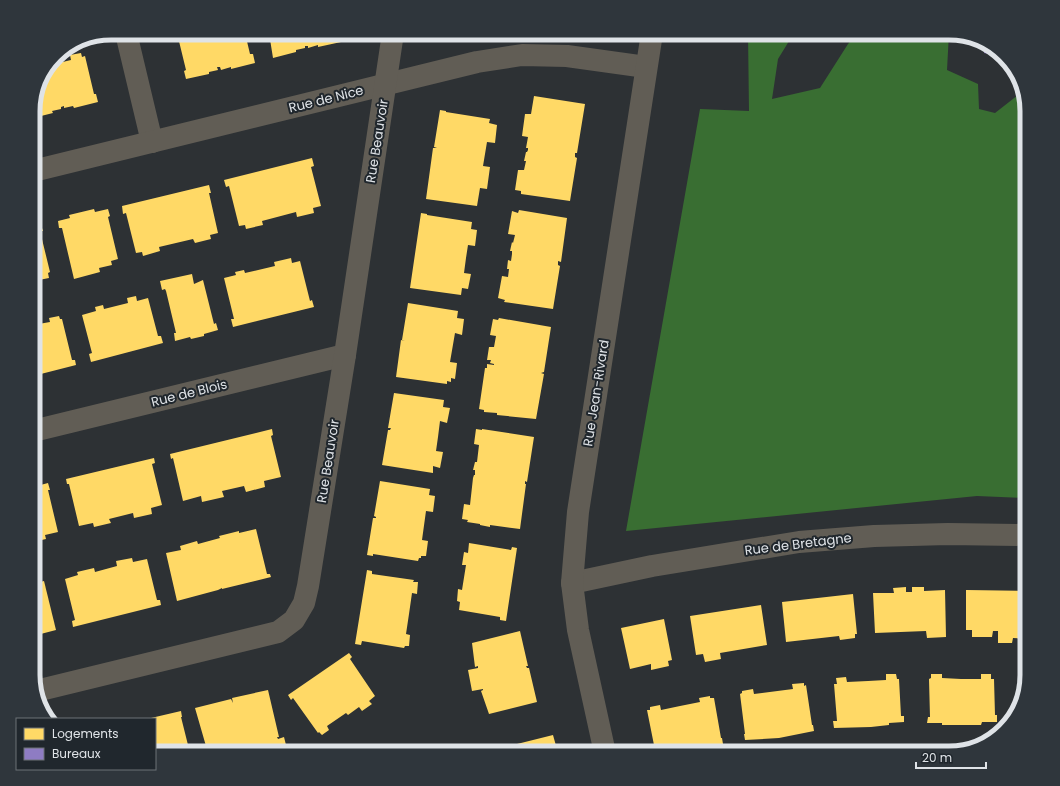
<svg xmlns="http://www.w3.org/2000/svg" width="1060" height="786" font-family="Poppins,sans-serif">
  <rect width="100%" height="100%" fill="#2d3134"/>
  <polygon fill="#396e32" points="748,33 794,33 778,59 772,99 820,88 848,44 857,33 949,33 947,70 978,84 979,109 995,113 1023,91 1027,110 1027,498 977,496 626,531 700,109 749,111"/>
  <g fill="#ffd966">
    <polygon points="177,33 245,33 250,54 253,54 255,63 231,69 231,67 221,70 220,67 217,67 218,70 209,72 209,74 186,79 184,71 186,70"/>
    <polygon points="269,33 339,33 341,42 318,47 318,45 308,48 308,46 305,46 305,48 296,50 296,52 273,58"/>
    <polygon points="81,53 82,57 85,56 94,94 96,94 98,102 74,108 73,106 64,108 64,106 61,107 61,109 52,111 53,113 33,118 33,105 41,76 50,65 71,60 70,55"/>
    <polygon points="534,96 585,104 577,153 575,153 575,157 577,158 570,201 521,194 521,191 515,190 518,170 524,170 526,161 524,161 526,152 527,152 528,150 528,148 526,148 528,137 522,136 525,114 531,114"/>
    <polygon points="440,110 446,111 446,112 490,119 489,123 497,125 495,143 487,142 483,166 490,167 487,189 480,188 477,206 426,199 433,148 437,148 434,147"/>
    <polygon points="312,158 314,166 311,167 321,206 313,208 314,213 297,217 296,212 262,221 263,225 246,229 245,225 239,226 229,186 226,187 224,180"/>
    <polygon points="209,185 211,193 209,193 218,233 210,235 211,239 195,243 193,239 159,247 160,251 143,256 142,252 136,253 126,213 123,214 122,206"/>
    <polygon points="94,209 95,212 108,209 110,216 108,217 118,259 111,261 112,265 99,268 100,272 74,279 62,228 59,228 58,221 70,218 69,215"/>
    <polygon points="519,210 567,218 561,262 558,261 558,265 560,266 553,309 504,302 505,300 498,298 502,276 508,277 509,269 507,269 508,260 511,261 512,254 512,251 510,251 512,242 513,243 515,235 508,234 512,211 518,213"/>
    <polygon points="421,213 427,214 427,215 472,222 471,229 477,230 475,246 468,245 466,258 464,273 471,274 468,289 462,288 461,295 410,288"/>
    <polygon points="41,225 43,231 40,231 50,272 48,273 49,278 39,280 38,276 33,277 33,227"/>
    <polygon points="291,258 292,263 300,261 310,301 312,300 314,307 233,327 231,319 234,319 224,278 236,275 235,272 244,270 245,273 275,266 274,262"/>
    <polygon points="192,274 194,284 203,280 214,324 216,323 218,330 204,334 204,336 191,339 190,337 175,341 174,333 176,333 166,291 165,289 162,290 160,281"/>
    <polygon points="136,296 137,301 148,298 158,336 161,336 163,343 91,362 89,354 92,353 82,315 96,311 95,307 103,305 104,309 128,303 127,298"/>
    <polygon points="408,303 458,311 457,318 464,319 462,335 455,333 450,362 457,363 455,379 451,378 451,382 447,381 447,384 396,377 401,340 405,341 402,340"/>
    <polygon points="59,316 60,319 62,319 72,360 75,360 76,365 33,376 33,325 50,322 49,318"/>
    <polygon points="499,318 551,327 544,372 541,373 544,374 536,419 497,415 497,413 484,412 484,410 479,409 485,368 487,368 487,364 494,365 494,364 490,363 491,360 487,360 489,347 494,347 496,336 490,335 493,319 498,320"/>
    <polygon points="394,393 444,400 443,407 450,408 447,423 440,421 438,437 436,451 443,452 440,468 433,466 433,473 382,465 388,430 390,430 391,428 388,428"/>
    <polygon points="272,429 273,435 271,436 281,477 264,481 265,487 246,492 244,486 222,491 224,497 202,502 201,496 183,501 173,458 171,459 170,454"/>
    <polygon points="476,429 482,430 482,429 534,437 527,482 525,481 525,484 526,484 520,529 490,525 490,527 480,525 480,524 467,522 468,520 462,519 464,504 470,505 473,478 474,475 478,475 475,475 475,470 473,470 475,462 477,462 479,445 474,444"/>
    <polygon points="154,458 155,463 152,464 162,505 151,508 152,514 134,518 133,513 109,519 111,523 94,527 93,523 79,526 69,484 67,484 66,479"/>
    <polygon points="380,481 430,489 429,495 435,496 433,512 426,511 422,540 428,541 426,556 421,556 421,558 419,558 418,561 373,554 373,556 367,555 373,518 376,518 376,517 374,516"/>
    <polygon points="48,483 50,490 48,490 58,532 45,535 46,539 33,542 33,487"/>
    <polygon points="256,529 267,574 270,574 271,577 222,589 222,588 218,590 177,601 166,553 181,550 180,546 197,541 198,544 220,538 219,536 239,531 239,533"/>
    <polygon points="469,543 511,550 512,547 517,548 506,621 500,620 500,617 459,610 460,602 457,601 458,589 462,590 466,565 462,565 464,552 468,553"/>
    <polygon points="132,558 133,562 147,559 157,600 160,600 161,605 73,627 72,621 75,620 65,579 78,575 77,572 94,568 95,572 117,566 116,561"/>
    <polygon points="367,570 372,571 372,574 414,580 413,582 418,582 417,594 412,593 409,614 406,634 410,635 409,646 405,646 404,648 362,641 361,645 355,644"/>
    <polygon points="44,581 56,630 33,636 33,584"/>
    <polygon points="906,587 906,592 912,592 912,587 924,587 924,591 945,590 946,637 927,638 926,631 875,633 873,593 894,593 893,588"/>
    <polygon points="966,590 1027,591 1027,639 1013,638 1012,643 998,643 998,631 993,631 992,637 972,637 972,630 966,630"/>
    <polygon points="853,594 857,634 855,634 855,638 840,640 839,636 786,642 782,602"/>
    <polygon points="761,605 767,645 720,653 721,659 705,662 703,654 696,655 690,616"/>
    <polygon points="664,619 672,660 668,661 669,666 651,670 651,664 630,669 621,628"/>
    <polygon points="520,631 528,666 526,666 527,668 529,668 537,702 489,714 481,691 483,690 483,689 472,691 468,670 478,668 478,666 475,667 472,643"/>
    <polygon points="349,653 352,657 350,659 375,696 369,701 372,704 362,711 359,707 348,715 346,713 327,726 329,730 322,735 319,732 318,733 293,698 291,700 288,695"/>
    <polygon points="886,674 896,674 897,679 899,679 901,716 904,716 904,722 889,723 889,725 871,727 834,728 833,721 837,721 834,684 837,684 836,678 846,677 847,682 868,681 886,680"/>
    <polygon points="931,674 942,674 942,678 961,679 981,679 981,674 991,674 991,679 994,679 995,715 997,715 997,722 982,722 981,725 942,725 942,723 927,723 928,717 930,717 929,679 931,678"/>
    <polygon points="804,683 804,686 806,685 812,725 813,725 814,731 779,738 745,740 744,734 745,734 740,694 742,693 742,691 753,689 754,694 793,689 792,684"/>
    <polygon points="268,690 279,737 277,737 278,739 284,737 286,745 260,752 259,745 232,752 232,753 208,753 195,708 231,699 233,703 232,698"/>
    <polygon points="710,696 710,698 714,698 721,738 722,738 723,744 682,753 654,753 654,751 655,750 647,710 650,710 650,707 660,705 661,710 680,706 700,702 699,698"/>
    <polygon points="181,711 182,717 181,717 190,753 155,753 155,719 151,718"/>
    <polygon points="553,735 558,753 490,753 489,751"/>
  </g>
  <polygon fill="#8e7cc3" points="970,40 996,49 1002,56 984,53 985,47 969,44"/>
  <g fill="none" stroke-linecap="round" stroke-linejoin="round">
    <g stroke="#615d55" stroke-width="22">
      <polyline points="126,33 152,142"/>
      <polyline points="33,171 477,62 522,55 567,56 646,67"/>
      <polyline points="33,431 345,355"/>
      <polyline points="572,583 652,566 799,542 874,536 948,534 1027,535"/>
      <polyline points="36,691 278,632 294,620 304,603 308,586 345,355 393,33"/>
      <polyline points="605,753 578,630 572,583 578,512 652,33"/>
    </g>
  </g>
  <g text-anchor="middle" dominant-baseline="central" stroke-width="4" stroke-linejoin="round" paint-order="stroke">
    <g font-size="13" fill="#dfe3e7" stroke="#20272d">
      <text transform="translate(326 99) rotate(-14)">Rue de Nice</text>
      <text transform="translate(377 141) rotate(-81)">Rue Beauvoir</text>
      <text transform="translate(189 393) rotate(-14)">Rue de Blois</text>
      <text transform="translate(596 393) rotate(-81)">Rue Jean-Rivard</text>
      <text transform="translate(328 461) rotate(-81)">Rue Beauvoir</text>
      <text transform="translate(798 544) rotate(-7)">Rue de Bretagne</text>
    </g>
  </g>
  <path d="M0 0H1060V786H0ZM111 40H949A71 71 0 0 1 1020 111V675A71 71 0 0 1 949 746H111A71 71 0 0 1 40 675V111A71 71 0 0 1 111 40Z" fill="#2f363c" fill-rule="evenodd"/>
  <path fill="none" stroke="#dfe3e7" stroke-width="5" d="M111 40H949A71 71 0 0 1 1020 111V675A71 71 0 0 1 949 746H111A71 71 0 0 1 40 675V111A71 71 0 0 1 111 40Z"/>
  <rect x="16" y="718" width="140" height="52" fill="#20272d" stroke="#6c7277"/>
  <rect x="24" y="728" width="20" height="12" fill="#ffd966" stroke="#6c7277"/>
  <text x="52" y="738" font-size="12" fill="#dfe3e7">Logements</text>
  <rect x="24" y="748" width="20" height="12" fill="#8e7cc3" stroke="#6c7277"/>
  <text x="52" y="758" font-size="12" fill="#dfe3e7">Bureaux</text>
  <path d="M916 762v6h70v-6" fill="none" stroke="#dfe3e7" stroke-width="2"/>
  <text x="922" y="762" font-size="12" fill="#dfe3e7" stroke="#20272d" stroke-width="3" paint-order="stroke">20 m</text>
</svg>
